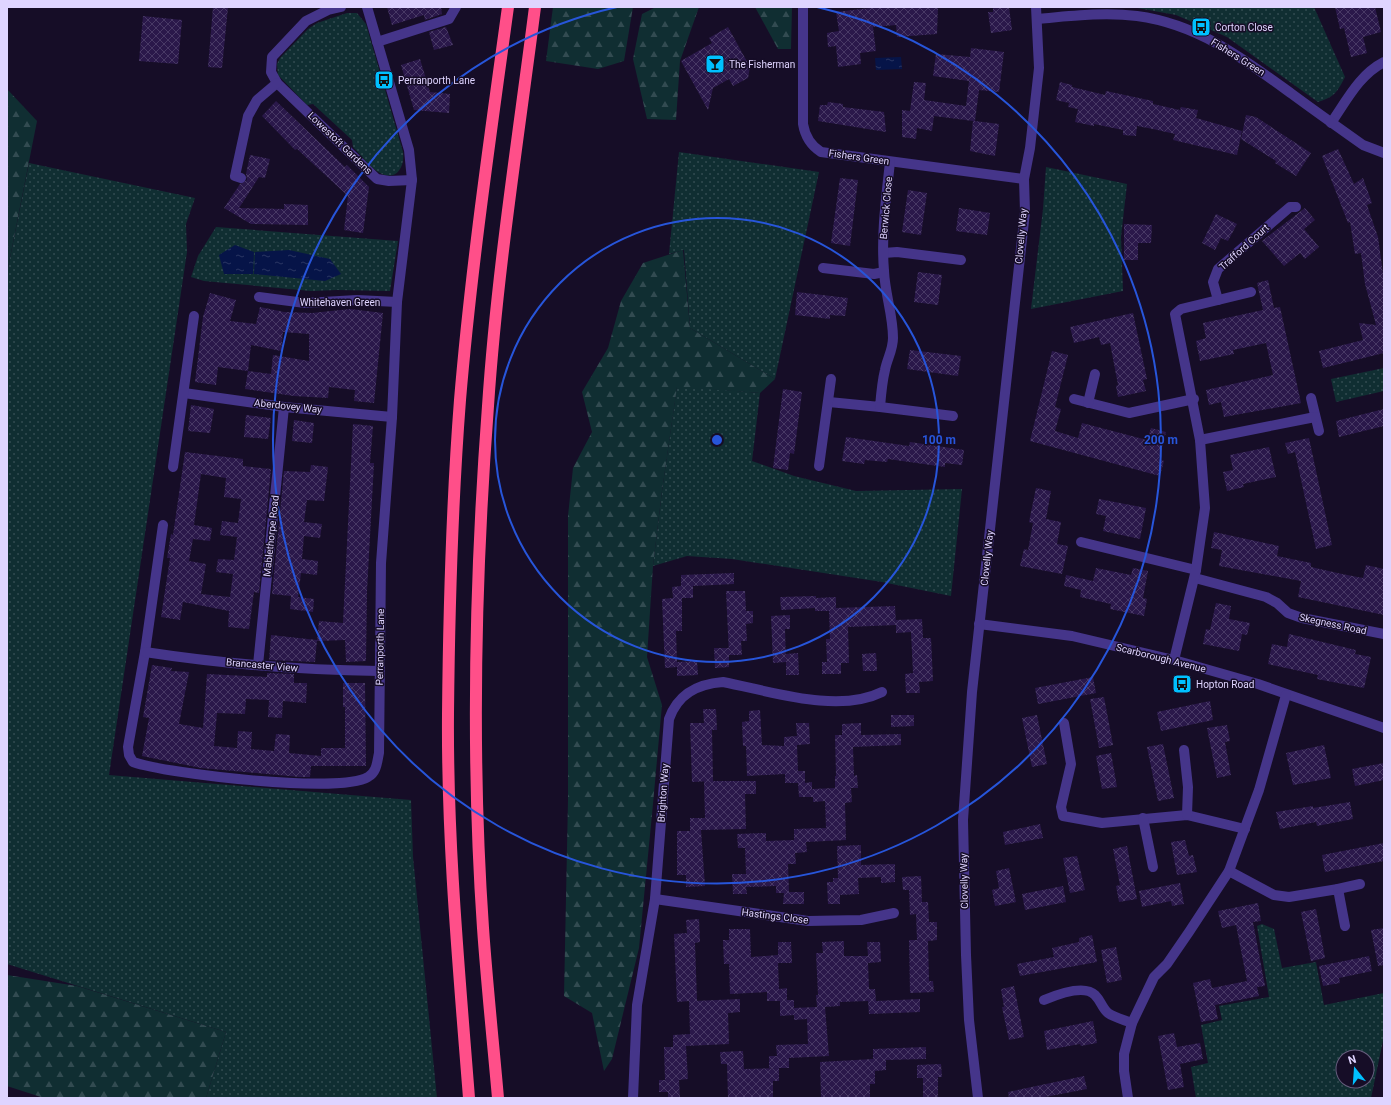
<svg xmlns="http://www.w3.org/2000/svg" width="1391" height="1105" font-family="Roboto,sans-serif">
  <defs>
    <pattern id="green-dots" width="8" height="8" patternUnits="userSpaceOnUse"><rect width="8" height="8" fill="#102e32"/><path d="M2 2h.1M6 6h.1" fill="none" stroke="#324b51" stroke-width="1.8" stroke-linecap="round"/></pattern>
    <pattern id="forest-firs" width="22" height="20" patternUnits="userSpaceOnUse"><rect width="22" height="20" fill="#102e32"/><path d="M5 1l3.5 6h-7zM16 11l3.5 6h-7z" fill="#324b51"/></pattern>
    <pattern id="water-ripples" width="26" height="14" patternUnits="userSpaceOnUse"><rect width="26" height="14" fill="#061448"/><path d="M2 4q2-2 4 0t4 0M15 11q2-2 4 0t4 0" fill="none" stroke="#2a3563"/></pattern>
    <pattern id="building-cross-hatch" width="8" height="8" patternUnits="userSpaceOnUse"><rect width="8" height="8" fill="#2a184a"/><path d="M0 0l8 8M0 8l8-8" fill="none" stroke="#483965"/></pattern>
  </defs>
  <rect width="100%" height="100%" fill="#160d27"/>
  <g fill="url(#green-dots)" fill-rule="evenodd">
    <path d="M1132 7H1314L1345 77C1337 92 1335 97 1318 102L1227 37 1176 15Z"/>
    <path d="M347 13H357L366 24 403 152C405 166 397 182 380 173 370 168 361 155 353 147L352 140 313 104 307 105 278 75 277 64 280 58 308 29 317 23Z"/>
    <polygon points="679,152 819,172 775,379 690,328 684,250 669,254"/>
    <polygon points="29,163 195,198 186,224 187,252 109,775 411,800 413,857 437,1098 206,1098 226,1032 7,964 7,273"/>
    <polygon points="1046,167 1127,184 1121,237 1123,291 1031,309 1043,209"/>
    <polygon points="216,227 398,241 390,291 337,290 311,291 204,281 191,277 198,256"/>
    <polygon points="1384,368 1384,391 1336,402 1331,379"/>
    <polygon points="677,386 760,393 752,461 794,476 856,491 962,489 951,596 882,582 732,559 687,556 653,566 662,491"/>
    <path d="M1262 924 1274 929 1282 968 1316 962 1324 1005 1384 993V1036L1371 1098H1196L1191 1067 1208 1063 1201 1025 1222 1020 1219 1006 1269 997 1257 926ZM1343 1057H1367V1081H1343Z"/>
  </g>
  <g fill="url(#forest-firs)">
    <polygon points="553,7 633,7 624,61 598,69 546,61"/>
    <polygon points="656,7 699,7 680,61 676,120 647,119 633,59 642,14"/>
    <polygon points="755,7 792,7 791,49 778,49"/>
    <polygon points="7,89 37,121 7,273"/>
    <polygon points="683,250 690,328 775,379 760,393 677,387 662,491 653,566 647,657 662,705 653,804 639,948 612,1059 604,1071 592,1013 564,996 568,800 568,516 573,468 592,432 582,392 608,348 621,301 643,263"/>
    <polygon points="7,975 77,986 226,1032 206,1098 44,1098 7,1086"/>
  </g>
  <g fill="url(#water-ripples)">
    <polygon points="901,57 902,69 876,70 875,58"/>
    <polygon points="235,245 254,252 253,274 224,274 219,255"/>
    <polygon points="289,250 330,259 341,274 325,281 254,274 255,252"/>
  </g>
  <g fill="url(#building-cross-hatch)" fill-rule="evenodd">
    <polygon points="213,7 228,7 222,68 208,67"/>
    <polygon points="387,7 441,7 442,14 425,20 424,15 392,25"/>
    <polygon points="878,7 938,7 937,34 897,37 896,25 873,27 876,51 860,53 861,64 838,67 836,46 828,47 827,33 839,31 836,12"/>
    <polygon points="993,7 1009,7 1012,30 991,33 988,12 993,12"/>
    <polygon points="1335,7 1375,7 1381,32 1363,37 1367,53 1351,57 1344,28 1340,29"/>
    <polygon points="143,16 182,20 178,64 139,61"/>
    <polygon points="446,27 453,45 434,50 429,32"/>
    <polygon points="728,27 750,67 748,78 733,86 729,79 713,88 708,110 681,61 712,43 709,38"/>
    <polygon points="971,48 1004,52 999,92 979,90 975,121 999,124 995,156 970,151 973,121 934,116 932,131 917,128 916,139 902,137 902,110 910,111 914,82 926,83 924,100 966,106 969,81 933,76 936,54 970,57"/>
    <polygon points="420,59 430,92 450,94 449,113 414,110 401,65"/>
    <polygon points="1060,82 1072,85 1072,87 1105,95 1106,91 1153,101 1153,104 1180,110 1181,107 1198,110 1196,118 1242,131 1237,155 1173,140 1175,134 1153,129 1137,126 1136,136 1123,135 1123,130 1094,124 1094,126 1075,122 1078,109 1068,107 1069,103 1056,100"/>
    <polygon points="276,101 345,167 347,165 369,187 363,233 344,230 348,196 297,149 295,150 262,116"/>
    <polygon points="828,102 843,104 843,107 884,112 886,132 818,121 820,105 827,105"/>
    <polygon points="1246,115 1256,117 1311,153 1296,176 1275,163 1276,161 1241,139"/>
    <polygon points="1338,149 1354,184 1363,178 1372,203 1367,205 1378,237 1384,281 1384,353 1323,368 1319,351 1363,340 1359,323 1376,325 1365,284 1361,253 1355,254 1350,222 1348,223 1322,156"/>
    <polygon points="250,155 270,159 265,178 259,177 239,208 284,209 284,204 308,205 308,225 251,224 224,208 240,184 247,180 246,174"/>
    <polygon points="840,178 858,180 850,246 831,243"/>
    <polygon points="908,190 927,193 921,235 902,232"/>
    <polygon points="959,208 990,213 987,235 956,231"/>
    <polygon points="1305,208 1315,220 1304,229 1319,247 1305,259 1300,253 1284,266 1262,241"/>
    <polygon points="1216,214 1237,224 1228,241 1221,238 1215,250 1202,243"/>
    <polygon points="1124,224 1152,225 1151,243 1138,243 1138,260 1124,260"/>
    <polygon points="918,272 942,275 938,305 914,302"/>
    <polygon points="1268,280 1274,308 1280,307 1301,403 1224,417 1221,402 1209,405 1206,390 1273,375 1266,343 1233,350 1234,354 1200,361 1196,341 1206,338 1203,323 1263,310 1257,283"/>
    <polygon points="797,292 848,298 845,316 830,315 830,319 795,315"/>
    <polygon points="210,293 236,300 230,321 256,324 260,307 284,312 312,313 350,309 383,313 374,403 354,401 355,390 329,387 328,398 294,396 245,389 248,371 271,374 273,355 309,361 309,334 283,332 281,351 251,345 248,371 218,367 216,385 195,382 203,317"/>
    <polygon points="1133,313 1147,379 1143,380 1146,391 1118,397 1116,386 1118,385 1110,343 1101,345 1099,337 1074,343 1070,327"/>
    <polygon points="910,350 961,356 958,376 907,369"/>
    <polygon points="1052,351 1068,355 1055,407 1061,409 1055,431 1078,438 1082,423 1147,440 1151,428 1166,432 1159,459 1164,461 1160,476 1030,441"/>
    <polygon points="783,389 802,392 794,454 790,453 788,470 773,468"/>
    <polygon points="191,405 214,409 210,433 188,431"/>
    <polygon points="1384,409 1384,426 1339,437 1336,421"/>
    <polygon points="246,415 271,418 268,439 244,437"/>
    <polygon points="294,420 314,423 312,443 292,441"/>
    <polygon points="353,424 373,426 370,463 374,463 367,591 366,661 346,662 345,640 317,641 319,621 343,623"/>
    <polygon points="846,437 909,446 910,442 964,450 962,465 945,463 945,467 888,459 887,462 865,460 864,464 842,461"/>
    <polygon points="1309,438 1332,545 1316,549 1295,452 1288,454 1285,443"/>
    <polygon points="1269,447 1276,477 1243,484 1244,487 1227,491 1223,472 1233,470 1230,455"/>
    <path d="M185 452 243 459V466L271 469 259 593 254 592 249 629 228 627 229 611 183 602 180 620 161 617 170 558H167L171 534 173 535ZM201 474 226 478 224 497 241 499 238 523 222 521 220 535 237 537 234 560 218 559 216 572 233 574 230 597 201 594 206 564 189 561 193 539 210 541 212 528 194 525Z"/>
    <polygon points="311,465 328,467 324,501 307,500 304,522 322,524 320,538 304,536 302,559 318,561 317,575 301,573 298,597 314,599 313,612 290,609 291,596 272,594 284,471 310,472"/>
    <polygon points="1036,488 1051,491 1046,519 1061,522 1057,544 1068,546 1062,574 1020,566 1024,549 1028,550 1033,523 1029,522"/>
    <polygon points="1099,499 1146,508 1140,539 1103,531 1106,516 1096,514"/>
    <polygon points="1214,532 1279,546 1277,556 1311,563 1311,567 1342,574 1363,578 1366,565 1384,569 1384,615 1298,597 1301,581 1219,566 1222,550 1211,548"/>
    <polygon points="1096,568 1131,575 1133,568 1148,571 1143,598 1147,599 1144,616 1110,609 1111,604 1080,597 1081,590 1064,586 1066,575 1093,581"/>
    <polygon points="734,573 734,584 693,586 693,598 682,598 682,631 676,631 677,662 697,661 698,675 677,676 677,667 665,668 662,599 673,598 672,587 681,586 681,575"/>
    <polygon points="726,591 745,591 746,611 753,611 753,623 746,624 747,641 741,641 742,655 729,655"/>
    <polygon points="816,596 816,598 836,597 836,608 895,606 896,625 848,627 849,663 841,663 841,674 822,674 822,662 827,662 826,639 830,639 829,611 815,611 815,608 781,610 780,597"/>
    <polygon points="1216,603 1231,606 1229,619 1250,623 1247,635 1242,634 1239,651 1203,644 1206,629 1210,630"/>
    <polygon points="790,615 790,629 785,629 786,662 773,663 771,616"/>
    <polygon points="922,619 923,638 931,638 933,681 919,682 920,693 906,693 905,674 913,673 911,632 896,633 896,620"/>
    <polygon points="1289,634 1356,650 1355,654 1371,657 1364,688 1317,679 1318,675 1268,664 1272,644 1287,647"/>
    <polygon points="271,635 317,640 315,662 269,660"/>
    <polygon points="714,648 729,648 729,667 715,668"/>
    <polygon points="798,653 799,675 786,675 786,654"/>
    <polygon points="876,653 877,671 863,671 862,654"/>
    <polygon points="152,665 172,668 171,671 189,672 179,724 203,728 207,674 267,677 267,673 294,674 294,683 307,683 306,703 283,701 282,718 268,717 269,700 246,699 245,714 217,713 214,746 237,748 238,731 252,732 251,749 274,751 276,734 290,735 289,753 321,756 321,748 345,748 345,707 343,707 343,683 365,683 366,766 311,766 310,777 300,777 201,768 142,756 149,718 143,717"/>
    <polygon points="1093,677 1096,693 1038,704 1035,688"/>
    <polygon points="1104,697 1113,745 1099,748 1090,699"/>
    <polygon points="1210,701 1213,720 1161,731 1157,712"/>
    <polygon points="703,709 716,709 717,730 712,730 713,781 692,782 690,723 704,723"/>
    <polygon points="760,710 762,745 784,746 784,737 797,736 796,723 809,723 810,744 797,745 798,771 805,771 805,783 812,782 812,789 835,788 835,776 836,776 835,735 842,735 842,724 861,723 861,735 901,734 901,745 853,747 854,776 857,775 858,788 851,788 852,802 845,803 846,840 806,842 807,852 795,853 796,864 788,864 789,892 804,892 804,904 783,904 784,893 776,893 776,886 746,887 747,894 733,894 732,874 746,874 745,848 738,848 737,834 766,833 766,841 794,840 794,829 826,828 825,801 813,802 813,797 799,797 798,783 785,783 785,774 747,776 746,746 743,746 742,722 749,721 749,711"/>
    <polygon points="891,715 914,715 914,726 891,727"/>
    <polygon points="1037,715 1047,764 1032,767 1022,718"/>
    <polygon points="1227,725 1230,741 1225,742 1231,775 1217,778 1207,728"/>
    <polygon points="1163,744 1174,798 1158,801 1147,747"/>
    <polygon points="1324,745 1331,778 1293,785 1286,753"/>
    <polygon points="1111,753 1117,787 1102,789 1096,756"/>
    <polygon points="1384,763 1384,780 1355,786 1352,769"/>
    <polygon points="704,781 756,781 756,794 745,794 746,829 701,830 705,886 686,887 686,875 677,875 677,831 690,831 690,818 705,818"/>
    <polygon points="1350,802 1353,819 1317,826 1316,822 1280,829 1276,812 1313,806 1313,808"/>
    <polygon points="1040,824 1043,838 1005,845 1003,832"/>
    <polygon points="1185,840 1189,856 1193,855 1197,872 1177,875 1171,842"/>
    <polygon points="1384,843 1384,861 1325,872 1322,855"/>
    <polygon points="861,845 861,865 895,864 895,882 881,883 881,877 858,878 859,894 840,895 840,904 828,904 827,882 833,882 833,878 838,878 837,846"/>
    <polygon points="1127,846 1137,899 1119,902 1116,886 1120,885 1113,849"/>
    <polygon points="1077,856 1085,890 1070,893 1063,858"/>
    <polygon points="1009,868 1016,902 995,906 992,890 999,888 996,871"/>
    <polygon points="921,876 922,902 928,902 929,922 937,922 937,940 928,941 929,981 933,981 934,992 910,993 909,940 917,940 916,914 910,915 909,890 903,890 902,877"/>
    <polygon points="1180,883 1184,904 1172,906 1171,901 1142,907 1139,891"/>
    <polygon points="1063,886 1066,902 1025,910 1022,894"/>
    <polygon points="1258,903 1261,921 1253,922 1265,986 1257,987 1259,996 1215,1005 1218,1019 1201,1022 1193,983 1210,979 1212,988 1247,981 1236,925 1222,928 1218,911"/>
    <polygon points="1316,909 1325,958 1311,961 1301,912"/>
    <polygon points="699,919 700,942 695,943 697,1001 693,1001 740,999 740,1012 728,1013 729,1044 686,1046 688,1079 679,1080 680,1098 668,1098 668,1092 659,1092 659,1080 665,1080 664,1047 673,1047 673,1035 690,1034 689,1001 677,1002 674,934 687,933 686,920"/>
    <polygon points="1384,928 1384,965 1378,966 1371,930"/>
    <polygon points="729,929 750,929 751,957 778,955 778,942 791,942 792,963 778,963 779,989 787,988 787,1000 794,1000 794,1015 780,1016 780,1001 785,1001 767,1001 767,992 730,994 729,964 724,964 723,940 729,940"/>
    <polygon points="1092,935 1097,962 1020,976 1017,964 1054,957 1052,948 1079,942 1079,938"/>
    <polygon points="844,941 844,956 868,956 867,942 880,942 881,962 868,963 869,989 875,989 876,1001 920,999 920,1012 869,1014 868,1001 840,1002 840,1006 825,1007 829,1056 789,1058 789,1068 769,1068 769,1056 777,1056 776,1045 808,1044 807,1019 794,1020 794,1008 817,1007 816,995 818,995 816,953 823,953 822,942"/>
    <polygon points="1116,947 1122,980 1107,983 1101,950"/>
    <polygon points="1369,956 1372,971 1339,978 1340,983 1323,986 1319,966"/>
    <polygon points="1014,986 1024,1037 1009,1040 1002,1007 1004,1007 1001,989"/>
    <polygon points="1093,1021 1097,1043 1081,1046 1080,1044 1047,1050 1044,1031"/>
    <polygon points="1174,1033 1177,1047 1200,1043 1203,1059 1180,1064 1184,1087 1168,1090 1158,1036"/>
    <polygon points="926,1047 926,1059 886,1060 886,1070 875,1071 875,1084 870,1084 870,1098 821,1098 820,1062 873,1059 873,1049"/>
    <polygon points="743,1051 744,1069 779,1068 779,1081 773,1081 773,1098 728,1098 727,1064 721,1064 720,1052"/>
    <polygon points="941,1064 942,1077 938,1077 938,1098 923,1098 923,1078 917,1078 917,1065"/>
    <polygon points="1084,1076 1087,1089 1040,1098 1009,1098 1008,1092"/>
  </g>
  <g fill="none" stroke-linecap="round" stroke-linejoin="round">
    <g stroke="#45358a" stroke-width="10">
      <polyline points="341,7 328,10 306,21 272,57 271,72 277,83 377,179 389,181 412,180"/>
      <path d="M803 7V124C805 136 810 145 821 152L1024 179"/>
      <polyline points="377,42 449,19 456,7"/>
      <path d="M1331 123C1347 100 1359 75 1384 62"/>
      <polyline points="241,178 235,176 248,116 257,100 277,83"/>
      <polyline points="884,253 897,252 961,260"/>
      <polyline points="823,268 874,274 884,272"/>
      <polyline points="259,297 305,303 357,300 397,302"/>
      <polyline points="1218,300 1213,282 1218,269 1290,207 1296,207"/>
      <polyline points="184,393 284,407 392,417"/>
      <polyline points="1311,398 1319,431"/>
      <polyline points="1074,399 1129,413 1194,399"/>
      <path d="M829 402 880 407C881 395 882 382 885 370 887 359 893 350 893 338 893 315 885 294 884 271 881 235 886 199 890 162"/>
      <polyline points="1088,403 1095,374"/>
      <polyline points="880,407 953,416"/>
      <polyline points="1200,440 1315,417"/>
      <polyline points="819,466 831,379"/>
      <polyline points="173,467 194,316"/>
      <path d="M163 525 145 652 128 747 129 755 133 762C167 774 341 794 368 777 377 772 377 762 379 753L381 563 392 417 397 302 412 180 409 150 367 7"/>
      <polyline points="1081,542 1196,570"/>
      <polyline points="1195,578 1266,597 1277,603 1288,613 1302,618 1384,634"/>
      <polyline points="979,624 1072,636 1174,660 1258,684 1384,728"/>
      <path d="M145 652C223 664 301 670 379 671"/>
      <polyline points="1174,660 1196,570 1205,508 1200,440 1175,314 1181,309 1251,292"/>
      <polyline points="258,665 284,407"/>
      <polyline points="1064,723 1071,764 1061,807 1063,816 1102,823 1187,815 1245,829"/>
      <polyline points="1184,750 1188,787 1187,815"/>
      <polyline points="1143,818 1153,867"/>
      <polyline points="1229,871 1274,895 1289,897 1338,889 1345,926"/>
      <polyline points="1338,889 1360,884"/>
      <polyline points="655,899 808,921 861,920 894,913"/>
      <path d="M1044 1000C1056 995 1084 984 1095 995 1101 1001 1102 1008 1108 1013 1115 1018 1125 1020 1132 1023"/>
      <path d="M633 1098 637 1005 655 899 669 719C678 694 697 684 723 682 770 691 838 714 882 692"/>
      <polyline points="1128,1098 1124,1071 1124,1054 1132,1023 1154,977 1167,964 1189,932 1229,871 1259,790 1286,695"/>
    </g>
    <g stroke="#45358a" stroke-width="10">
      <path d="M1038 19C1071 16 1104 12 1137 16 1198 24 1244 59 1292 94 1315 111 1339 128 1363 145L1384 153"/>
      <polyline points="978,1098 969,1020 966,955 963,820 972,692 1025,212 1024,179 1030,148 1039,68 1036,7"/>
    </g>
    <g stroke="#ff4f89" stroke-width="12">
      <path d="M469 1098C459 970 447 842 448 714 449 609 452 504 460 400 471 269 490 138 508 7"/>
      <path d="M498 1098C493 1041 487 985 483 928 471 755 475 579 488 406 497 272 518 140 535 7"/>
    </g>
  </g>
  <g fill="none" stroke="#2755da" stroke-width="2">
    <circle cx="717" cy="440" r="222"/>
    <path d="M817 7A444 444 0 1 1 617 7"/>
  </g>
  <defs>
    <symbol id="bus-square" viewBox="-11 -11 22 22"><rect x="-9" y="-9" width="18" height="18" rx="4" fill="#00c0ff" stroke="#160d27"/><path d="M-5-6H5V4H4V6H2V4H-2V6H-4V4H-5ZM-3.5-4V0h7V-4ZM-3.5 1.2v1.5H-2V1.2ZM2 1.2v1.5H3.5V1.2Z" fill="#111"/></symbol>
    <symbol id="bar-square" viewBox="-11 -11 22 22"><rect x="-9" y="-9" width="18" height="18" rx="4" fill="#00c0ff" stroke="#160d27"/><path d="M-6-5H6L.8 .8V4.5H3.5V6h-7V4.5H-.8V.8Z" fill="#111"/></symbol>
  </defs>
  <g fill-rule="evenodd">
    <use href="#bus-square" x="1190" y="16" width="22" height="22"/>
    <use href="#bar-square" x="704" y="53" width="22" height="22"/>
    <use href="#bus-square" x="373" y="69" width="22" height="22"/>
    <use href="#bus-square" x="1171" y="673" width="22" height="22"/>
  </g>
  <g text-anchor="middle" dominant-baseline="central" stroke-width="3" stroke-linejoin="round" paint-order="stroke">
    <g font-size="10" fill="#dfd4ff" stroke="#160d27" text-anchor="start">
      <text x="1215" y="27">Corton Close</text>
      <text x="729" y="64">The Fisherman</text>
      <text x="398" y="80">Perranporth Lane</text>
      <text x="1196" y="684">Hopton Road</text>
    </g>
    <g font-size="10" fill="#dfd4ff" stroke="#160d27">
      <text transform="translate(1238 57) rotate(32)">Fishers Green</text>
      <text transform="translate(340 143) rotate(44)">Lowestoft Gardens</text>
      <text transform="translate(859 157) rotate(8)">Fishers Green</text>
      <text transform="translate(886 208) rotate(-85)">Berwick Close</text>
      <text transform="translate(1021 236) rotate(-85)">Clovelly Way</text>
      <text transform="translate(1244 247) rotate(-42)">Trafford Court</text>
      <text x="340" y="302">Whitehaven Green</text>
      <text transform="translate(288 406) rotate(6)">Aberdovey Way</text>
      <text transform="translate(271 536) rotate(-84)">Mablethorpe Road</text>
      <text transform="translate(987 558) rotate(-84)">Clovelly Way</text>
      <text transform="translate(1333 624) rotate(12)">Skegness Road</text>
      <text transform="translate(380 647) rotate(-89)">Perranporth Lane</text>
      <text transform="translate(1161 658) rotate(14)">Scarborough Avenue</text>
      <text transform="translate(262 665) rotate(5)">Brancaster View</text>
      <text transform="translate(663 793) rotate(-86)">Brighton Way</text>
      <text transform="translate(964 881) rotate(-91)">Clovelly Way</text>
      <text transform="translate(775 916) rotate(7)">Hastings Close</text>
    </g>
  </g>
  <circle cx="717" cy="440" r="6" fill="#2755da" stroke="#160d27" stroke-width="2"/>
  <g font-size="12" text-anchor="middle" font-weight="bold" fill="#2755da" stroke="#160d27" stroke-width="3" stroke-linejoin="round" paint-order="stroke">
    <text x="939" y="444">100 m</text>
    <text x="1161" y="444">200 m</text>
  </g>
  <rect width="1391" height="1105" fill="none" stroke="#dfd4ff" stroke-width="16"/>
  <g transform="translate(1355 1069) rotate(343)"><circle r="19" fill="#160d27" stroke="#665d7d"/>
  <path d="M0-3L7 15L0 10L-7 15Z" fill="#00c0ff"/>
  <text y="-6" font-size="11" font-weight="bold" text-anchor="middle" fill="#dfd4ff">N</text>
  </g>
</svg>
